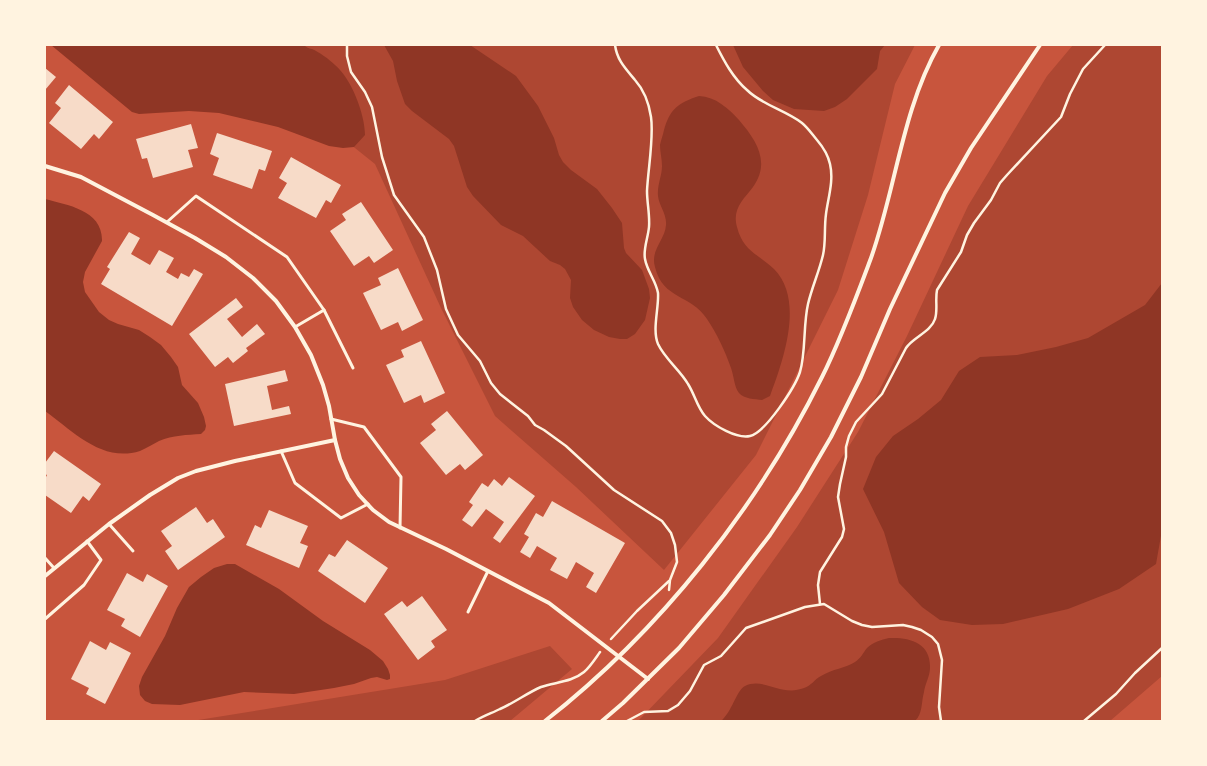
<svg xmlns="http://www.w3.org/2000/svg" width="1207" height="766" font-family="'Space Grotesk',sans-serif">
  <rect width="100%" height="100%" fill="#c8553d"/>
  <g fill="#ae4732">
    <polygon points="226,45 915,45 895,84 868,195 838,290 756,455 664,570 576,487 495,416 441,308 375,164"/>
    <polygon points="1073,45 1162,45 1162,676 1110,721 638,721 718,638 797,527 858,432 907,336 968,206 1047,76"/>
    <polygon points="550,646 572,669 510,721 192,721 445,680"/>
  </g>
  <g fill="#8f3625">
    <path d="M51 45H304C307 48 308 48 312 49 319 52 329 59 335 65 351 78 365 114 365 135L354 147 343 148 329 146 278 127 219 113 189 111 139 114 132 112Z"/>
    <polygon points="384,45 470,45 516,76 538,106 554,138 559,155 563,162 571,170 597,189 612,208 622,223 624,248 626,253 642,270 649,289 650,298 645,320 635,334 627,339 620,339 609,337 594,330 582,320 573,307 570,298 571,280 565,269 560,265 550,261 523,236 501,225 473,196 467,187 454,146 449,139 412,111 405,104 397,81 393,61"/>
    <polygon points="733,45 885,45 880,51 877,69 847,99 835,107 824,111 794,109 773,100 763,91 743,67"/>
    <path d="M699 96C716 97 728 108 739 120 756 140 771 162 753 187 743 200 732 209 737 227 743 251 758 254 774 269 805 300 783 361 770 396L762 400C755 399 744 399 739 393 734 387 734 376 731 368 725 351 717 334 707 319 691 294 663 300 655 267 650 250 665 240 666 225 667 214 659 206 658 196 657 185 662 176 662 166 662 159 660 152 660 145 661 140 663 135 664 130 670 109 678 103 699 96Z"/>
    <path d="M45 199C67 205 103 210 102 241L85 272 83 282 85 292 99 312 109 320 118 324 139 330 150 337 161 345 171 357 178 367 182 385 198 403 204 417 206 426 205 430 201 434C187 435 173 435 159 441 153 444 147 448 140 451 102 463 73 431 45 411Z"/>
    <polygon points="1162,283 1162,530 1156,564 1119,589 1068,609 1003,624 972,625 940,620 922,607 899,583 884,532 863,489 876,457 893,436 918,419 941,400 959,371 980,357 1017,355 1056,347 1088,338 1145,305"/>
    <polygon points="227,564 235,564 279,589 323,621 370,650 383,661 388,669 390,675 390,679 387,680 377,677 371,678 354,684 334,688 294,694 244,692 180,705 152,704 145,701 140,695 139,686 142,677 165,636 177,608 189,587 201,577 214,568"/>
    <path d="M889 638C910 637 931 643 930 668 930 676 925 684 924 692 921 703 923 713 915 721H721C732 712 736 691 745 686 764 677 781 697 804 688 811 686 815 679 821 676 832 669 846 668 855 662 861 658 863 653 867 648 873 642 881 640 889 638Z"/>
  </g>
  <g fill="#f7dbc8">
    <polygon points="45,68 56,77 45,90"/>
    <polygon points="69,85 113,122 99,139 94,134 81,149 49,123 61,108 55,103"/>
    <polygon points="191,124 198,148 188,150 193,167 153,178 147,158 142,159 136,139"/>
    <polygon points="217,133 272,151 265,171 259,169 252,189 213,175 219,158 210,154"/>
    <polygon points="291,157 341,185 331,203 326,200 316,218 278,198 287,183 279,178"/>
    <polygon points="361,202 393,250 374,263 369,256 354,266 330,231 346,220 342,214"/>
    <polygon points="129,232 140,238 131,254 150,265 159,250 174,258 166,272 178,279 181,273 189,277 194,269 203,274 172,326 101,284 110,269 107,267"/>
    <polygon points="398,268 423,320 402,331 398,322 381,330 363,293 381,285 378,278"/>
    <polygon points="236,298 243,307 227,319 242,337 257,324 265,334 246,348 248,351 233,363 228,357 215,367 189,334"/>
    <polygon points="421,341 445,393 424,403 421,395 404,403 386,365 404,357 401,350"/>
    <polygon points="285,370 288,381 267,386 272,410 289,406 291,414 234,426 225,384"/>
    <polygon points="447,411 483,455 465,470 460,464 446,475 420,443 436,430 431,424"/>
    <polygon points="54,451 101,484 89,501 83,496 71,513 45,495 45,479 47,475 45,474 45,463"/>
    <polygon points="509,477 535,496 500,543 493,538 504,522 486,509 472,527 462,520 473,505 469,502 482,483 488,487 494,479 502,486"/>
    <polygon points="552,501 625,543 596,593 586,587 594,573 576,562 567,579 550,570 557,558 537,546 530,558 520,552 529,537 524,534 536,513 543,517"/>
    <polygon points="196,507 207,523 213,519 225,537 178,570 165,551 172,546 161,531"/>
    <polygon points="269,510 308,526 300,543 308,546 299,568 246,545 255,525 261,528"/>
    <polygon points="347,540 388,568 365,603 318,571 329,554 335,557"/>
    <polygon points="127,573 143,582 147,574 168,586 140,637 121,626 125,619 107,610"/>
    <polygon points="422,596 447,630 431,641 435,647 418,660 384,614 402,601 407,607"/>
    <polygon points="90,641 106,650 110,642 131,653 105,704 86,694 89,688 71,679"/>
  </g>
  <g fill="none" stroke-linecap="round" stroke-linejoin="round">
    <g stroke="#fff3e0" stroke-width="2.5">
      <polyline points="347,45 347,56 351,72 365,92 372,107 382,157 394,195 424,237 437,270 446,309 458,335 480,361 491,383 500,394 528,416 535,425 544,430 566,446 614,490 662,521 671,533 675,545 677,562 670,580 669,590"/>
      <path d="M615 45C617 60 625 68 635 80 644 90 649 104 651 117 654 138 648 169 647 191 647 203 650 215 649 227 648 238 643 249 645 259 647 271 656 281 658 293 659 308 652 330 658 344 665 359 680 370 688 384 695 395 697 407 705 416 714 426 737 439 750 436 766 432 795 387 800 372 806 352 803 326 808 304 812 287 819 272 823 255 826 242 824 228 826 214 828 198 834 181 830 164 828 155 823 147 817 140 812 134 808 128 802 123 785 110 762 105 747 90 733 78 724 61 716 45"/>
      <path d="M820 604 818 585 820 572 842 537 844 529 838 497 840 484 846 457V447L849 436 856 422 882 394 906 348C913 337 931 332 935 319 938 310 935 300 937 290L961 252 967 235 974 223 991 200 1000 183 1007 175 1061 117 1070 94 1083 69 1105 45"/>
      <polyline points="611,639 637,611 669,581"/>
      <path d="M475 721C483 716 492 713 500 709 514 703 527 693 541 687 556 682 572 682 584 672 590 667 595 659 600 652"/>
      <polyline points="627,721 644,712 668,711 678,705 690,691 704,665 721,656 746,628 805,607 824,604 852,621 862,625 872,627 903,625 912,627 921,630 932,637 938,644 942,660 939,707 941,721"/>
      <polyline points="1084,721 1116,694 1135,673 1162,648"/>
    </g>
    <g stroke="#fff3e0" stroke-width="3">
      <polyline points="167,222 196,196 287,257 324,310"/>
      <polyline points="295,327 324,310 353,368"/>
      <polyline points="331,419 364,427 401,477 400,528"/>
      <polyline points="281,451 295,483 341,518 368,504"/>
      <polyline points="109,524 133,551"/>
      <polyline points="45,558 54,568"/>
      <polyline points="468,612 488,571"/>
      <polyline points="45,619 84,585 101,560 87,541"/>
    </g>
    <g stroke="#fff3e0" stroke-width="4">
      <polyline points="45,166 81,177 153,215 195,238 226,257 253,278 276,301 295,327 311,355 323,385 329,406 335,440 340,459 348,478 359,495 373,510 389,522 446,549 549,603 648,679"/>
      <polyline points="45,576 109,524 150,495 178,478 196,471 235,461 335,440"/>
      <path d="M545 721C660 631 757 508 822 377 841 339 856 298 871 258 896 188 902 110 939 45"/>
      <polyline points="602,721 623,703 679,648 724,595 770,535 800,490 831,437 861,377 890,309 945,193 971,148 1040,45"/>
    </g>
  </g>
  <rect width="1207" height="766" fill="none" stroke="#fff3e0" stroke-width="92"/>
</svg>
